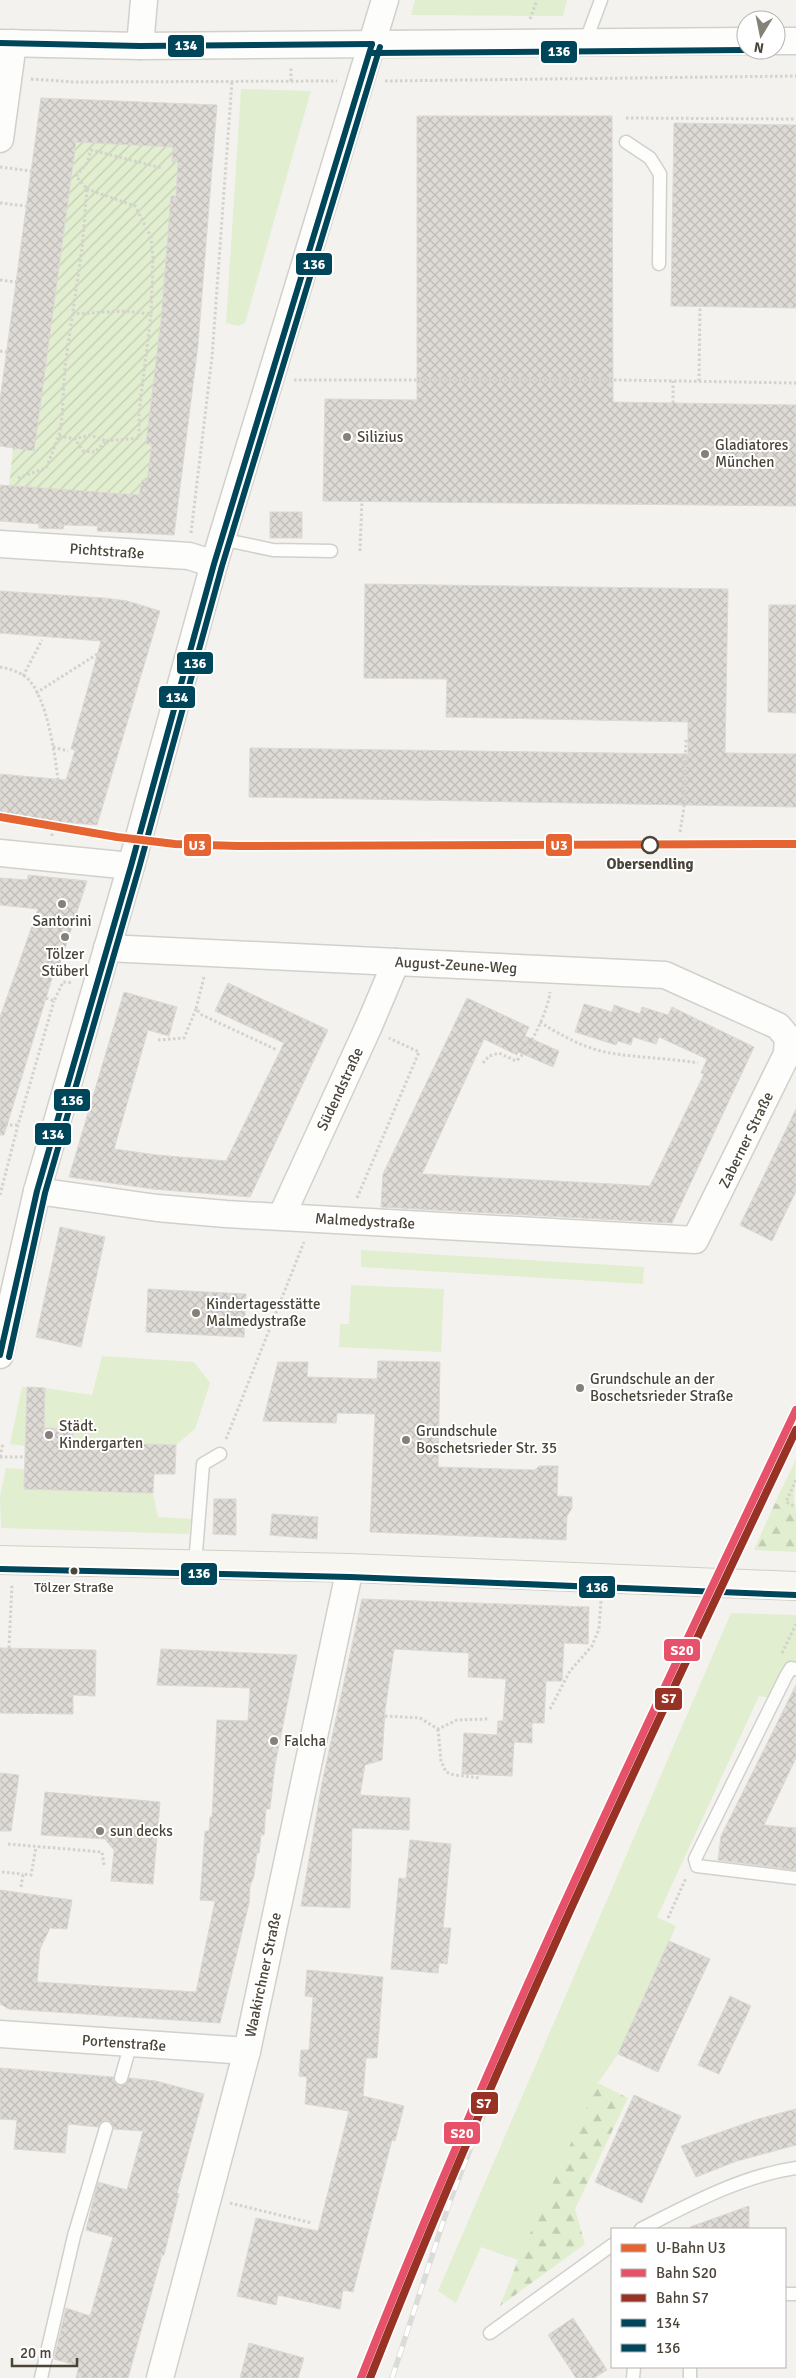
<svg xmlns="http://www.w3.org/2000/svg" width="796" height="2378" font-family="Signika,sans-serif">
  <defs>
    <pattern id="forest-firs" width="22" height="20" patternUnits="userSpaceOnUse" patternTransform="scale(1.25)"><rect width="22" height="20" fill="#e1eecf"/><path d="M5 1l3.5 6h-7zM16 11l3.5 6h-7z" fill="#c3cdb2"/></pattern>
    <pattern id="garden-furrows" width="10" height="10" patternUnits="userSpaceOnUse" patternTransform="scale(1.25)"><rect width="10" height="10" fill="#e1eecf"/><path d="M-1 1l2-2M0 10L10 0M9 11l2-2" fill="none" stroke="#c3cdb2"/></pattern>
    <pattern id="building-cross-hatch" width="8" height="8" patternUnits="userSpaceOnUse" patternTransform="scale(1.25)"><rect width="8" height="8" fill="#dedbd6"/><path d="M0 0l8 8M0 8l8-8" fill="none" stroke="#c0bdb8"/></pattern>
  </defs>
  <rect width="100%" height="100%" fill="#f4f2ee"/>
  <g fill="#e1eecf">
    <polygon points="415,0 567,0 563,16 411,15"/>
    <polygon points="241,89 311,91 245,323 238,326 226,323"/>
    <polygon points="361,1250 644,1267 643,1284 361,1267"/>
    <polygon points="351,1285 444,1289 441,1352 339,1347 340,1324 349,1324"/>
    <polygon points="102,1356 194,1362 210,1383 195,1429 176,1445 73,1442 73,1429 44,1428 45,1388 92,1395"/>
    <polygon points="22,1387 27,1387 25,1446 10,1444"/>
    <polygon points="796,1459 794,1500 796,1513 775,1503"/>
    <polygon points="6,1468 24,1469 24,1489 153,1493 158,1517 191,1519 189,1534 1,1528 0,1496"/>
    <polygon points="731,1613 796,1615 796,1663 789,1662 772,1698 759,1696 657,1917 676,1926 672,1936 618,2054 598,2083 518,2260 481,2247 456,2303 438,2291"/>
  </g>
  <g fill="url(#forest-firs)">
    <polygon points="775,1503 796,1513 796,1552 754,1550"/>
    <polygon points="598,2083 628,2098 575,2209 585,2244 500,2306 518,2260"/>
  </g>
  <polygon fill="url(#garden-furrows)" points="76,142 173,147 172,162 178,162 176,196 171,196 161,321 146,443 152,444 147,481 142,481 139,495 9,486 13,448 34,451"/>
  <g fill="url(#building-cross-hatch)" stroke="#dcd9d4">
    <polygon points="41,98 217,105 198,345 174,535 97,531 98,526 64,525 63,529 39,528 39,524 0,521 0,485 139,495 142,480 147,481 152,444 146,444 161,321 171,196 176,196 178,162 172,162 173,147 76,142 34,451 0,446 0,400"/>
    <polygon points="417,116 612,116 613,402 796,405 796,506 323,501 325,399 417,400"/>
    <polygon points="674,123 796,125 796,308 671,306"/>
    <rect x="270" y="512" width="32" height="26"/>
    <polygon points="365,584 728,589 725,753 796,754 796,807 249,797 250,748 688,754 688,722 446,717 447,679 364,678"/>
    <polygon points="0,591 104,598 127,601 160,611 97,825 0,817 0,774 66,780 75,750 71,749 101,641 0,633"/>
    <polygon points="769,605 796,605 796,713 768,712"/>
    <polygon points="28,875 87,881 56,976 53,975 4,1135 0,1135 0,1017 38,909 0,905 0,878 28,880"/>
    <polygon points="228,983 328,1030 250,1197 153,1189 69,1177 124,992 177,1007 169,1036 148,1030 114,1149 157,1155 226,1161 284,1043 215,1011"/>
    <polygon points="467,998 529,1027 525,1036 559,1051 553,1067 518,1052 517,1055 484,1039 422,1174 650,1186 704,1074 701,1073 707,1059 659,1037 656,1044 633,1037 631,1045 618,1041 616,1045 575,1032 584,1004 612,1012 614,1005 640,1014 642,1007 668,1015 672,1007 754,1047 672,1223 381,1207 383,1174"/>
    <polygon points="796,1109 796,1191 772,1241 740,1225"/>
    <polygon points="60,1227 105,1237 81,1347 36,1337"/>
    <polygon points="148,1289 246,1294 244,1337 146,1332"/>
    <polygon points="378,1361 440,1362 438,1467 535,1470 539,1466 558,1466 557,1496 572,1497 572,1508 567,1516 566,1540 370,1532 375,1414 337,1413 336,1423 263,1421 278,1362 308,1362 307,1377 377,1379"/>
    <polygon points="27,1387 45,1388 44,1428 73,1429 73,1442 176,1445 175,1474 154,1474 153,1493 24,1489"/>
    <polygon points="214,1499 236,1499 236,1535 213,1534"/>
    <polygon points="272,1514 318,1517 317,1539 270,1535"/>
    <polygon points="362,1599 589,1607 588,1644 564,1643 562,1681 546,1681 544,1723 532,1723 532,1743 514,1742 512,1776 462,1774 464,1733 497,1735 498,1721 503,1721 506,1679 468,1677 469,1653 394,1649 385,1710 382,1760 365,1765 360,1795 410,1798 409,1830 352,1828 350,1908 301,1906 322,1783"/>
    <polygon points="0,1648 96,1650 95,1696 73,1695 73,1714 0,1713"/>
    <polygon points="161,1649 297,1655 275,1765 270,1809 266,1809 264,1835 261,1835 259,1853 257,1853 254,1876 250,1886 249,1903 220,2023 9,2009 0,2004 0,1890 72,1900 67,1929 50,1928 40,1949 37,1982 196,1992 215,1901 200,1900 205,1831 209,1831 210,1817 212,1817 217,1720 248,1721 250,1688 157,1685"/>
    <polygon points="796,1685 796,1758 764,1825 796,1828 796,1870 718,1860 721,1836"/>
    <polygon points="0,1773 19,1775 11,1831 0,1831"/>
    <polygon points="45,1792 160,1802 153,1884 111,1881 114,1850 105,1839 41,1835"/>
    <polygon points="410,1840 451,1844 443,1928 451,1928 447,1964 439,1963 438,1973 391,1969 399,1878 406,1879"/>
    <polygon points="669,1941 710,1959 658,2072 618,2054"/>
    <polygon points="307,1970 383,1977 377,2058 366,2058 363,2096 404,2106 395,2141 392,2140 353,2292 343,2290 340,2309 278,2295 276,2305 237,2296 256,2218 318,2231 349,2111 305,2104 307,2077 299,2076 301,2050 309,2050 313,1997 305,1996"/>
    <polygon points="730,1996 751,2006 719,2074 698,2065"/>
    <polygon points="0,2068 113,2077 115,2083 119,2086 126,2084 129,2078 156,2081 204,2094 177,2193 179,2194 164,2255 162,2255 128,2378 76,2378 79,2366 54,2359 66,2308 90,2316 113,2237 86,2230 98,2182 127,2190 143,2131 114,2129 112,2123 108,2120 101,2122 98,2127 68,2124 65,2153 14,2149 17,2120 0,2119"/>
    <polygon points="634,2095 681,2116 642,2203 595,2182"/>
    <polygon points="796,2109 796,2145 737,2161 696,2177 681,2146 758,2119"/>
    <polygon points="749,2206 749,2228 690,2229 690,2227"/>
    <polygon points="573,2318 607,2370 594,2378 576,2378 548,2335"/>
    <polygon points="249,2343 304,2358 298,2378 240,2378"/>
  </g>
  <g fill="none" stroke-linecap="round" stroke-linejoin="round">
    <defs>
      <g id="lane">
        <polyline points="585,43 601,0"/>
        <polyline points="626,142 650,158 660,174 659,264"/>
        <polyline points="221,539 273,550 331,551"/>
        <polyline points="195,1565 203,1464 220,1454"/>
        <polyline points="796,1669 791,1668 786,1676 695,1859 697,1866 796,1878"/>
        <polyline points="121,2078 131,2043"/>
        <path d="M641 2229C690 2204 741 2176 796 2168"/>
        <polyline points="785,2294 796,2294"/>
        <polyline points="490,2333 612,2245"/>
        <polyline points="41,2378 74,2236 106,2128"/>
        <polyline points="633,2378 634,2367"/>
        <polyline points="690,2378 690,2367"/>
      </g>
      <g id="street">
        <polyline points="776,41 796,41"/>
        <polyline points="0,43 140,46 746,41"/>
        <polyline points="140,46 144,0"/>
        <polyline points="0,139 13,43"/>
        <polyline points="0,544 189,556 214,564"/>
        <polyline points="0,853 131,866"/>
        <polyline points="37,1191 157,1208 226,1214 695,1240 787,1054 788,1038 778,1026 665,975 107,948"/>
        <polyline points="282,1215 368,1028 396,962"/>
        <polyline points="0,1355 37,1191 131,866 214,564 385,0"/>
        <polyline points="0,2034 247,2051"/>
        <polyline points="160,2378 247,2051 350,1568"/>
      </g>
      <polyline id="secondary" points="0,1560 350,1568 796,1586"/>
    </defs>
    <use href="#lane" stroke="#d2d0cb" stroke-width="15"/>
    <use href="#street" stroke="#d2d0cb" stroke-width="29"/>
    <use href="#secondary" stroke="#d3cfc5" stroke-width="30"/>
    <g stroke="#d3d2cc" stroke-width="3" stroke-dasharray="2.5 2.5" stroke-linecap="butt">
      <polyline points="530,19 537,0"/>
      <polyline points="31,79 75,82 337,81"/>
      <polyline points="291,81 291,67"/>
      <polyline points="385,81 796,76"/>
      <polyline points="626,118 796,119"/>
      <polyline points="0,167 31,171"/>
      <polyline points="0,203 26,206"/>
      <polyline points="0,280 16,282"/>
      <polyline points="72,314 126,311 151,314 153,258 151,237 135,206 87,189"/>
      <polyline points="0,351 6,352"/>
      <polyline points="294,380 618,380 796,383"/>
      <polyline points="699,381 700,306"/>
      <polyline points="673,403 673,381"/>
      <polyline points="59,436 75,439 90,435 106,441 95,452 83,451 75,439"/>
      <polyline points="106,441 139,438 139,413 151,314"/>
      <polyline points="18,478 46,468 59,436 62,417 65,366 82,249 87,189 76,176 87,163 91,150 162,168"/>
      <polyline points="191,533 212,357 232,81"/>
      <polyline points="360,551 362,501"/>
      <path d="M0 667C10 669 21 672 28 679 47 698 55 754 58 780"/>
      <polyline points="23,676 42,640"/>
      <polyline points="36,693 99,653"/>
      <polyline points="53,747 68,751"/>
      <polyline points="680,832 684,808 686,739"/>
      <polyline points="52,836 53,822"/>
      <polyline points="204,977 196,1009 202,1015 277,1050"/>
      <polyline points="46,998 54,1001 63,982 73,983"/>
      <path d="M540 1022C560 1035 586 1049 610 1053 639 1058 669 1058 698 1063"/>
      <polyline points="158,1040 184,1038 196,1009"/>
      <path d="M483 1063 489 1056 499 1053 516 1061C529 1052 549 1008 550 992"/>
      <polyline points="0,1125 18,1125"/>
      <polyline points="0,1195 18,1125 54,1001"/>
      <polyline points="357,1198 419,1052 389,1038"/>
      <polyline points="226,1439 304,1242"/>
      <polyline points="0,1457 25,1457"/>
      <polyline points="0,1457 3,1443"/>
      <polyline points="796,1480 786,1502 796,1507"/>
      <polyline points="9,1648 12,1584"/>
      <polyline points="782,1653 796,1624"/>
      <polyline points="550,1709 570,1671 592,1646 599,1629 601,1601"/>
      <polyline points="385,1716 420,1718 438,1729 457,1720 488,1719"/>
      <polyline points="438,1729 441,1761 446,1772 454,1775 480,1778"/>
      <polyline points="8,1844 102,1852 104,1865"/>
      <polyline points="2,1872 23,1874"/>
      <polyline points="21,1887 23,1874 31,1875 36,1847"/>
      <polyline points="668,1918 686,1878"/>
      <polyline points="230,2203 312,2223"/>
    </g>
    <use href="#lane" stroke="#fdfdfc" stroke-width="12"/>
    <use href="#street" stroke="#fdfdfc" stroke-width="26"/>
    <use href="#secondary" stroke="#f7f6f1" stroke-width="28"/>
    <defs>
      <polyline id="rail" points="392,2378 450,2201 494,2088"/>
    </defs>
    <use href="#rail" stroke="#dbdbda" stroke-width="5.5"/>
    <use href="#rail" stroke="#fff" stroke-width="4" stroke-dasharray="11" stroke-linecap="butt"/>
    <defs>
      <g id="bus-1">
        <polyline points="0,43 140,46 372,44"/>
        <polyline points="0,1355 37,1191 131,866 214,564 372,44"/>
      </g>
      <g id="bus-2">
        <polyline points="372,53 746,50"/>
        <polyline points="9,1357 45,1193 139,868 222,566 380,47"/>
        <polyline points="0,1569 350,1577 796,1595"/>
      </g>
    </defs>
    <use href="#bus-1" stroke="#fff" stroke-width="10"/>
    <use href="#bus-2" stroke="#fff" stroke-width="10"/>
    <use href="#bus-1" stroke="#00465a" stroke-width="6"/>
    <use href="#bus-2" stroke="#00465a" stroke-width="6"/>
    <defs>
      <path id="rail-1" d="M361 2378C491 2048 644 1730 796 1410"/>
      <path id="rail-2" d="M370 2378C497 2055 647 1743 796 1430"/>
    </defs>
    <use href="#rail-1" stroke="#fff" stroke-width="11"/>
    <use href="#rail-2" stroke="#fff" stroke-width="11"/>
    <use href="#rail-1" stroke="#e7526b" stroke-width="8"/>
    <use href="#rail-2" stroke="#983224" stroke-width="8"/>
    <defs>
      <polyline id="metro-1" points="0,817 117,837 175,844 238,846 796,844"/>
    </defs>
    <use href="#metro-1" stroke="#fff" stroke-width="11"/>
    <use href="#metro-1" stroke="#e66432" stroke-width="8"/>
  </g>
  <g fill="#868178" stroke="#fff" stroke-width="2">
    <circle cx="347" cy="437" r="5"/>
    <circle cx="705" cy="454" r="5"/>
    <circle cx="62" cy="904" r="5"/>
    <circle cx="65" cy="937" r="5"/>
    <circle cx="196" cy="1313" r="5"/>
    <circle cx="580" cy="1388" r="5"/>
    <circle cx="49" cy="1435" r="5"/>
    <circle cx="406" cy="1440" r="5"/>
    <circle cx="274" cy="1741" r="5"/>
    <circle cx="100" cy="1831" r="5"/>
  </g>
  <circle fill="#fff" stroke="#4b4439" stroke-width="2.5" cx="650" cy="845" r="8"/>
  <circle fill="#4b4439" stroke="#fff" stroke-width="2" cx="74" cy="1571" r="4.5"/>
  <g text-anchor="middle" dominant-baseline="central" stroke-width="4" stroke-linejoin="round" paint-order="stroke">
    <g font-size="14" fill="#4b4439" stroke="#fff">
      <text x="74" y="1587">Tölzer Straße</text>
    </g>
    <g font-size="15" fill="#4b4439" stroke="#fff" text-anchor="start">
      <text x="357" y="437">Silizius</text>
      <text x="715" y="445">Gladiatores<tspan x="715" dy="17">München</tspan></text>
      <text x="62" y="921" text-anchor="middle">Santorini</text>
      <text x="65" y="954" text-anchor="middle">Tölzer<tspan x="65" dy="17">Stüberl</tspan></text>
      <text x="206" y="1304">Kindertagesstätte<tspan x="206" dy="17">Malmedystraße</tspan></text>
      <text x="590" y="1379">Grundschule an der<tspan x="590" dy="17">Boschetsrieder Straße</tspan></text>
      <text x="59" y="1426">Städt.<tspan x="59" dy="17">Kindergarten</tspan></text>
      <text x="416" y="1431">Grundschule<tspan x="416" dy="17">Boschetsrieder Str. 35</tspan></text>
      <text x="284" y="1741">Falcha</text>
      <text x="110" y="1831">sun decks</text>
    </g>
    <g font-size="15" fill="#4b4439" stroke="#fff">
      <text transform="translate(107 551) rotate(4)">Pichtstraße</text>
      <text transform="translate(456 965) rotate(3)">August-Zeune-Weg</text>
      <text transform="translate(340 1089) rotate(-65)">Südendstraße</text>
      <text transform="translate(746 1140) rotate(-64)">Zaberner Straße</text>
      <text transform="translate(365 1221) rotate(3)">Malmedystraße</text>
      <text transform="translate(263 1975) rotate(-78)">Waakirchner Straße</text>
      <text transform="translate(124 2043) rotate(4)">Portenstraße</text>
    </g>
    <g font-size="15" font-weight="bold" fill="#4b4439" stroke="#fff">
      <text x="650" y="864">Obersendling</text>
    </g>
  </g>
  <g stroke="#fff" stroke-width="2">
    <rect x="167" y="34" width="38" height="24" rx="5" fill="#00465a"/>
    <rect x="540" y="40" width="38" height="24" rx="5" fill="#00465a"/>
    <rect x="295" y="252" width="38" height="24" rx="5" fill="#00465a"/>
    <rect x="176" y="651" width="38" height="24" rx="5" fill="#00465a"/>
    <rect x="158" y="685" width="38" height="24" rx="5" fill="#00465a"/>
    <rect x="183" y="833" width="29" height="24" rx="5" fill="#e66432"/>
    <rect x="545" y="833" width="28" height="24" rx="5" fill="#e66432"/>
    <rect x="53" y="1088" width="38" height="24" rx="5" fill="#00465a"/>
    <rect x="34" y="1122" width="38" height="24" rx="5" fill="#00465a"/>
    <rect x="180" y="1562" width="38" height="24" rx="5" fill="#00465a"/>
    <rect x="578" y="1575" width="38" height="24" rx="5" fill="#00465a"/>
    <rect x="663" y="1638" width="38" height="24" rx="5" fill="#e7526b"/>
    <rect x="654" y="1687" width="29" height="24" rx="5" fill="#983224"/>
    <rect x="470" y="2091" width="29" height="24" rx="5" fill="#983224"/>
    <rect x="443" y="2121" width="38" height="24" rx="5" fill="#e7526b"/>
  </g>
  <g font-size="14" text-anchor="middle" font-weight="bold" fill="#fff">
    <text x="186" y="50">134</text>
    <text x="559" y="56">136</text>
    <text x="314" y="269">136</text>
    <text x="195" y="668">136</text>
    <text x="177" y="702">134</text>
    <text x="197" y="850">U3</text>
    <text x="559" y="850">U3</text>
    <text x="72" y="1105">136</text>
    <text x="53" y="1139">134</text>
    <text x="199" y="1578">136</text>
    <text x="597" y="1592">136</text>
    <text x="682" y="1655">S20</text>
    <text x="669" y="1703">S7</text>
    <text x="484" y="2108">S7</text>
    <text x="462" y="2138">S20</text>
  </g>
  <rect x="611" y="2228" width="175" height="140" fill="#ffffff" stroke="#b7b4b0"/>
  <rect x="621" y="2244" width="25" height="8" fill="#e66432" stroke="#b7b4b0"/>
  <text x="656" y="2253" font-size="15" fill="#4b4439">U-Bahn U3</text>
  <rect x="621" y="2269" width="25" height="8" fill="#e7526b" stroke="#b7b4b0"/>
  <text x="656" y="2278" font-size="15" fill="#4b4439">Bahn S20</text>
  <rect x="621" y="2294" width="25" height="8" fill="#983224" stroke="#b7b4b0"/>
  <text x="656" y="2303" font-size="15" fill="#4b4439">Bahn S7</text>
  <rect x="621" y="2319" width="25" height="8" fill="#00465a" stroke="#b7b4b0"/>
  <text x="656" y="2328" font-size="15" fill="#4b4439">134</text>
  <rect x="621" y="2344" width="25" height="8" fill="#00465a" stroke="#b7b4b0"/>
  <text x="656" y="2353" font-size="15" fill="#4b4439">136</text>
  <g transform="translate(761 35) rotate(190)"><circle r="24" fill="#ffffff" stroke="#b7b4b0"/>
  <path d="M0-4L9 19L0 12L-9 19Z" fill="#868178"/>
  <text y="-8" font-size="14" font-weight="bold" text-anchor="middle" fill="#4b4439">N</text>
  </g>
  <path d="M12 2358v8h65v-8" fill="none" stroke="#4b4439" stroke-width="2.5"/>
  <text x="20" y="2358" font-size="15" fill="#4b4439" stroke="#ffffff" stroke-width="4" paint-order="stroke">20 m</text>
</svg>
